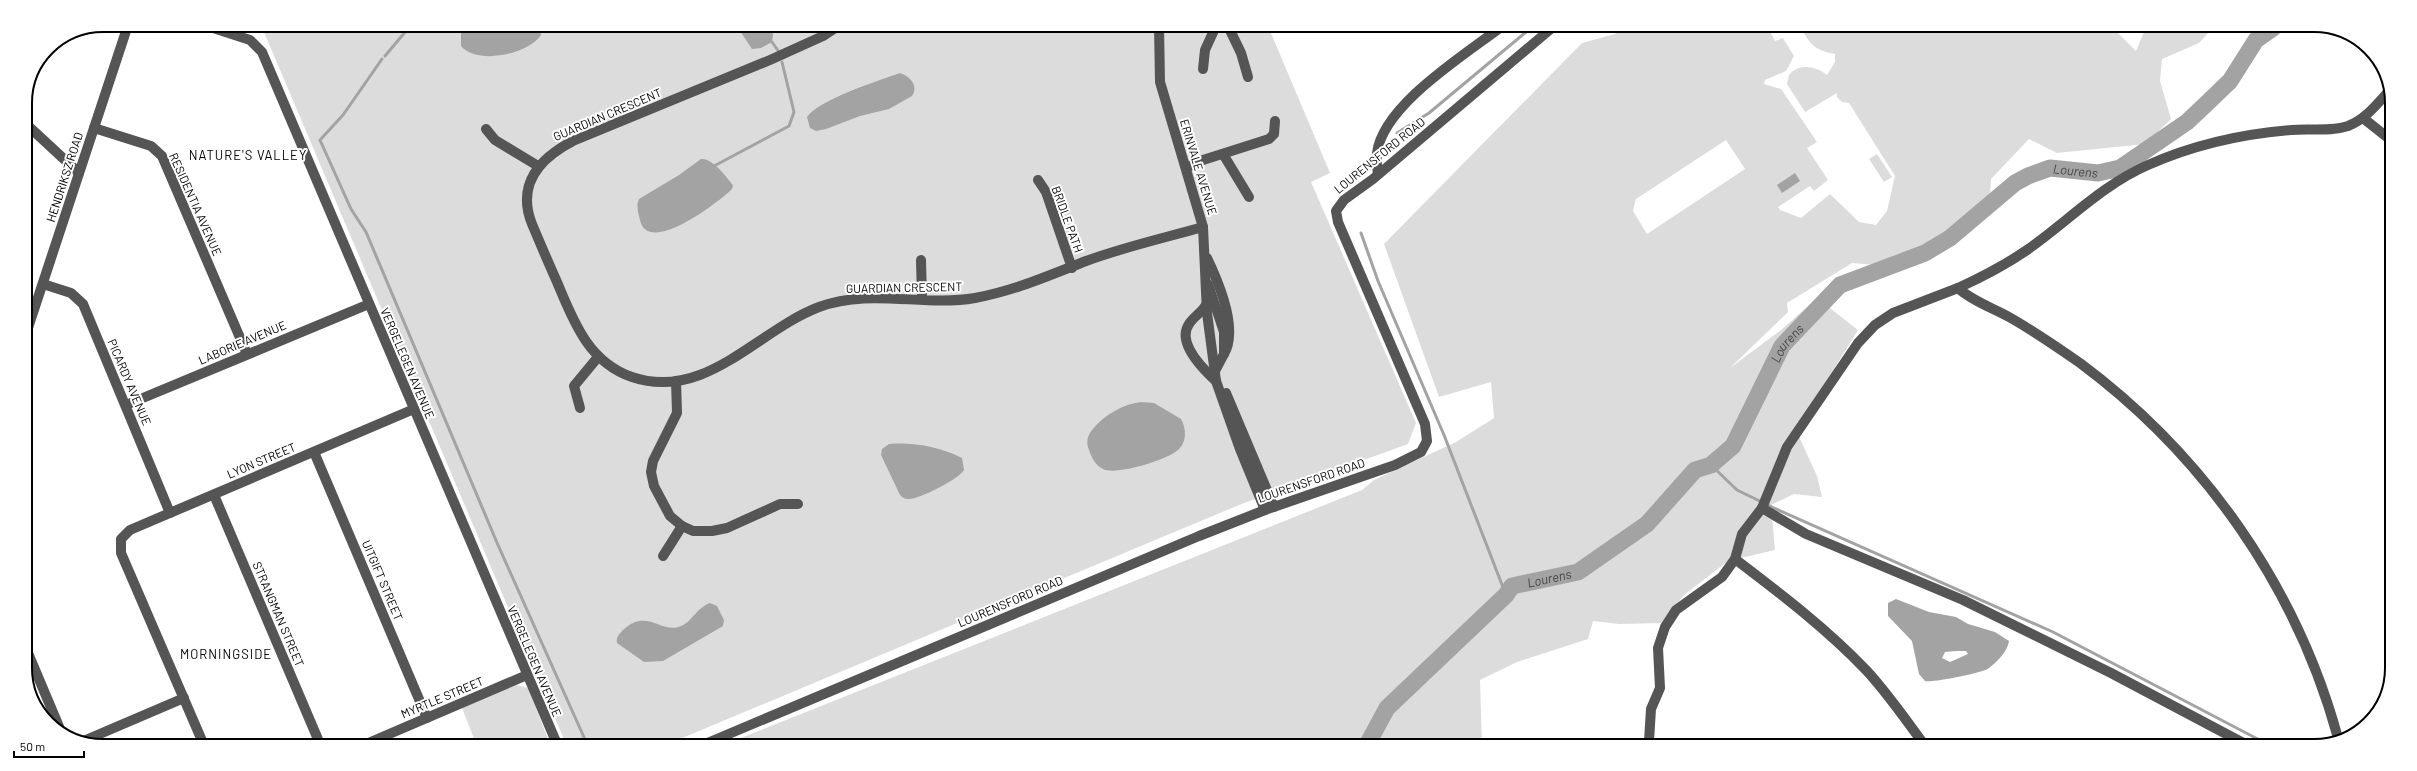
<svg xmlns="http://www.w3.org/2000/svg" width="2417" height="771" font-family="Barlow,sans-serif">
  <rect width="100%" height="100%" fill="#fff"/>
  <g fill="#dcdcdc" fill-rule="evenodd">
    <polygon points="261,25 1268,26 1330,173 1311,182 1416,423 1408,444 1239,505 668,744 566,744"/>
    <path d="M1625 27H1768L1775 41 1783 38 1794 56 1786 71 1765 80 1764 84 1781 89 1817 142 1807 148 1828 180 1814 191 1810 186 1778 207 1780 210 1801 218 1830 194 1859 222 1876 225 1887 211 1895 176 1849 103 1842 102 1837 97V93L1805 112 1787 84 1789 75C1799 63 1816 66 1827 75L1835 62V54C1814 50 1811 45 1800 27H2112L2136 51 2146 27 2213 28 2199 43 2162 59 2160 81 2171 119 2145 144 2057 153 2029 139 1991 179 1990 197 1957 225 1929 243 1876 265 1852 263 1787 303 1788 312 1730 368 1781 330 1817 298 1858 330 1796 430 1817 476 1822 497 1794 494 1771 505 1775 550 1728 561 1684 595 1662 623 1619 624 1593 621 1588 639 1517 662 1480 680 1482 745 726 744 1362 490 1374 480 1456 442 1494 418 1491 382 1439 397 1384 244 1582 43 1615 34ZM1726 140 1745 169 1647 234 1633 211 1636 199Z"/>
    <polygon points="1877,154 1892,177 1884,182 1869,159"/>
    <polygon points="516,685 528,688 550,744 476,744 462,708"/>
  </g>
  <g fill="#a3a3a3" fill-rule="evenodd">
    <path d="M464 25 539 26 541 35C527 55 477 65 461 46V33Z"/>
    <polygon points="740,26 768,26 773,34 772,42 761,48 752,49 742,34"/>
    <path d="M900 73C910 76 919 86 912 96L889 109 860 116 826 129 816 131 810 128 807 117C818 100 880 80 900 73Z"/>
    <path d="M701 159C713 158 726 177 733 185L732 189C720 201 648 257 640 220 638 213 636 205 639 199L679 175Z"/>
    <polygon points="1795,173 1800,181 1782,193 1777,185"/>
    <path d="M1141 402 1154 403 1181 419C1186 428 1187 440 1180 448 1172 459 1115 476 1103 469 1096 466 1091 457 1089 450 1086 443 1087 436 1092 430 1104 415 1123 404 1141 402Z"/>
    <path d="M889 444C914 442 940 447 962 458L964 470C959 479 918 500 908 499 904 499 902 497 900 495L881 455 882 449Z"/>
    <path d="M1896 599 1929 612 1956 617 1968 624 1995 632 2009 641C2008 651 1997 662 1989 668 1983 673 1932 683 1925 681L1919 674 1912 641 1888 616V603ZM1956 651H1966L1968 654 1950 662 1942 658 1945 652Z"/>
    <path d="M710 603 717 606 724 620 723 626 663 661 644 662 617 643C616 637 619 634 623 630 647 607 662 635 681 626 692 622 696 608 710 603Z"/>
  </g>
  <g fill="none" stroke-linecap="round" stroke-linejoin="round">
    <g stroke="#a3a3a3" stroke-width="3">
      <polyline points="772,42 779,52"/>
      <polyline points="385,56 411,25"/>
      <polyline points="382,59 343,115 320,140 351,209 366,232 498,545 587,744"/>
      <polyline points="1397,133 1429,113 1532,27"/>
      <polyline points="714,166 789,126 794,112 782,62"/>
      <polyline points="1361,233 1378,281 1444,435 1506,595"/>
      <polyline points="1711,465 1737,490 1774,508 2053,632 2271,746"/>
    </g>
    <path stroke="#a3a3a3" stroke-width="17" id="s1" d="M1367 745 1387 708 1506 595 1512 586 1578 572 1647 524 1695 470 1711 465 1733 446 1782 346 1840 285 1925 253 1950 238 2015 183 2028 176 2050 168 2098 173 2120 168 2187 122 2204 106 2230 81 2256 40 2273 28"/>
    <g stroke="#555" stroke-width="10">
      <polyline points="204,25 250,40 262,52 557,744"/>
      <path d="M838 26 823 36 770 60 573 141C540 158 516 184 532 224 540 243 548 262 557 282 573 320 588 362 632 377 705 402 758 330 819 307 870 288 924 307 975 298 1014 291 1050 275 1086 261 1124 247 1164 238 1203 227"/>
      <polyline points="1159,26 1160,82 1203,227 1207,313 1216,381 1240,449 1265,510"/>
      <polyline points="1228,26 1241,53 1248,77"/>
      <polyline points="1203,69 1205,50 1216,26"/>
      <polyline points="2363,118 2392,141"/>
      <polyline points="25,123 79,173"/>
      <polyline points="94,128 151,146 162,156 247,354"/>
      <polyline points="486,129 495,140 538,166"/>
      <polyline points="1223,154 1249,197"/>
      <polyline points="1186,168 1203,160 1269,139 1274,134 1275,121"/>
      <path d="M1378 174C1377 167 1376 160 1377 153 1383 105 1466 54 1501 27"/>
      <polyline points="1038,180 1046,192 1072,268"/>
      <path d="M1207 258C1219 283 1239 329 1224 354"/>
      <polyline points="921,260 922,299"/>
      <polyline points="43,284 71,293 83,304 170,513"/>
      <polyline points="1208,284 1224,332 1224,354 1215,371"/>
      <path d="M1207 303C1203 312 1194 316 1189 324 1176 343 1204 370 1216 381"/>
      <polyline points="25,337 128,25"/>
      <polyline points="676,381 677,413 653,461 651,472 654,486 670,516 682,526 693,531 712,531 727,528 780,504 798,504"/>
      <polyline points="1226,393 1274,507"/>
      <polyline points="126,405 369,304"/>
      <polyline points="580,408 574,386 598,357"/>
      <polyline points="314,452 427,718"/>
      <polyline points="214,495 320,744"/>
      <polyline points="1762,508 1806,534 1963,600 2111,673 2249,746"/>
      <polyline points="663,556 682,526"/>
      <path d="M1735 559C1781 594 1827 629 1867 671 1888 694 1907 721 1925 746"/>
      <polyline points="25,646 60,729"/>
      <path d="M2338 738C2297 588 2205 456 2080 363 2057 347 2034 331 2009 317 1993 308 1972 301 1958 288 1982 277 2005 265 2027 250 2067 222 2102 185 2148 165 2193 145 2241 134 2291 130 2310 128 2330 132 2348 126 2366 119 2377 104 2389 91"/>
      <polyline points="1649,741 1651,709 1660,688 1658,648 1665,627 1676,610 1722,577 1735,559 1742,534 1762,508 1787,447 1858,343 1875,325 1893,313 1958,288"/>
      <polyline points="81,742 184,698"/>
      <polyline points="203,743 121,553 121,539 130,530 414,409"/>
      <polyline points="366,744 527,675"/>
      <polyline points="705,744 1199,536 1265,510 1395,465 1421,452 1427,441 1425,424 1338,222 1336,211 1344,200 1373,179 1553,27"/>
    </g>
  </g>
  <g text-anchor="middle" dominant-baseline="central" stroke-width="4" stroke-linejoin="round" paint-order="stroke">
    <g font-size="12" fill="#000" stroke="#fff">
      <text transform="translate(607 114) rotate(-23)">GUARDIAN CRESCENT</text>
      <text transform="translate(1379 155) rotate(-39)">LOURENSFORD ROAD</text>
      <text transform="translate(1199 167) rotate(73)">ERINVALE AVENUE</text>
      <text transform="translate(64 177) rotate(-72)">HENDRIKSZ ROAD</text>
      <text transform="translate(196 204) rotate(66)">RESIDENTIA AVENUE</text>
      <text transform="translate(1068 219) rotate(70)">BRIDLE PATH</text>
      <text transform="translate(904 287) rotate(-1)">GUARDIAN CRESCENT</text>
      <text transform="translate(242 342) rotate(-23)">LABORIE AVENUE</text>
      <text transform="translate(408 363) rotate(67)">VERGELEGEN AVENUE</text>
      <text transform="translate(130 382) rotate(67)">PICARDY AVENUE</text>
      <text transform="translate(261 460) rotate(-23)">LYON STREET</text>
      <text transform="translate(1311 480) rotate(-19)">LOURENSFORD ROAD</text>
      <text transform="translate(383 580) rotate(67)">UITGIFT STREET</text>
      <text transform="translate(1010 601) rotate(-23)">LOURENSFORD ROAD</text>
      <text transform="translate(279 614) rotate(67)">STRANGMAN STREET</text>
      <text transform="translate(535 661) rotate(67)">VERGELEGEN AVENUE</text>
      <text transform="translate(442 697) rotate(-23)">MYRTLE STREET</text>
    </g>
    <g font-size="13" letter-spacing="1" fill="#000" stroke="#fff">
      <text x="248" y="155">NATURE'S VALLEY</text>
      <text x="226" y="654">MORNINGSIDE</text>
    </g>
    <g font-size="13" font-style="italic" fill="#444" stroke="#fff">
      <text stroke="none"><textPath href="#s1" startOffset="951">Lourens</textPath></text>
      <text stroke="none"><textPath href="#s1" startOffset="603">Lourens</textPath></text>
      <text stroke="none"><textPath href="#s1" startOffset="255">Lourens</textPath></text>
    </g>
  </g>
  <path d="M0 0H2417V771H0ZM103 32H2314A71 71 0 0 1 2385 103V668A71 71 0 0 1 2314 739H103A71 71 0 0 1 32 668V103A71 71 0 0 1 103 32Z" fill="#fff" fill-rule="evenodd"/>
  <path fill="none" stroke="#000" stroke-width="2" d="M103 32H2314A71 71 0 0 1 2385 103V668A71 71 0 0 1 2314 739H103A71 71 0 0 1 32 668V103A71 71 0 0 1 103 32Z"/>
  <path d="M14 751v6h70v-6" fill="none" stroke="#000000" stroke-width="2"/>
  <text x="20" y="751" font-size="12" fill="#000000" stroke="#ffffff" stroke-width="3" paint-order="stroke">50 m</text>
</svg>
